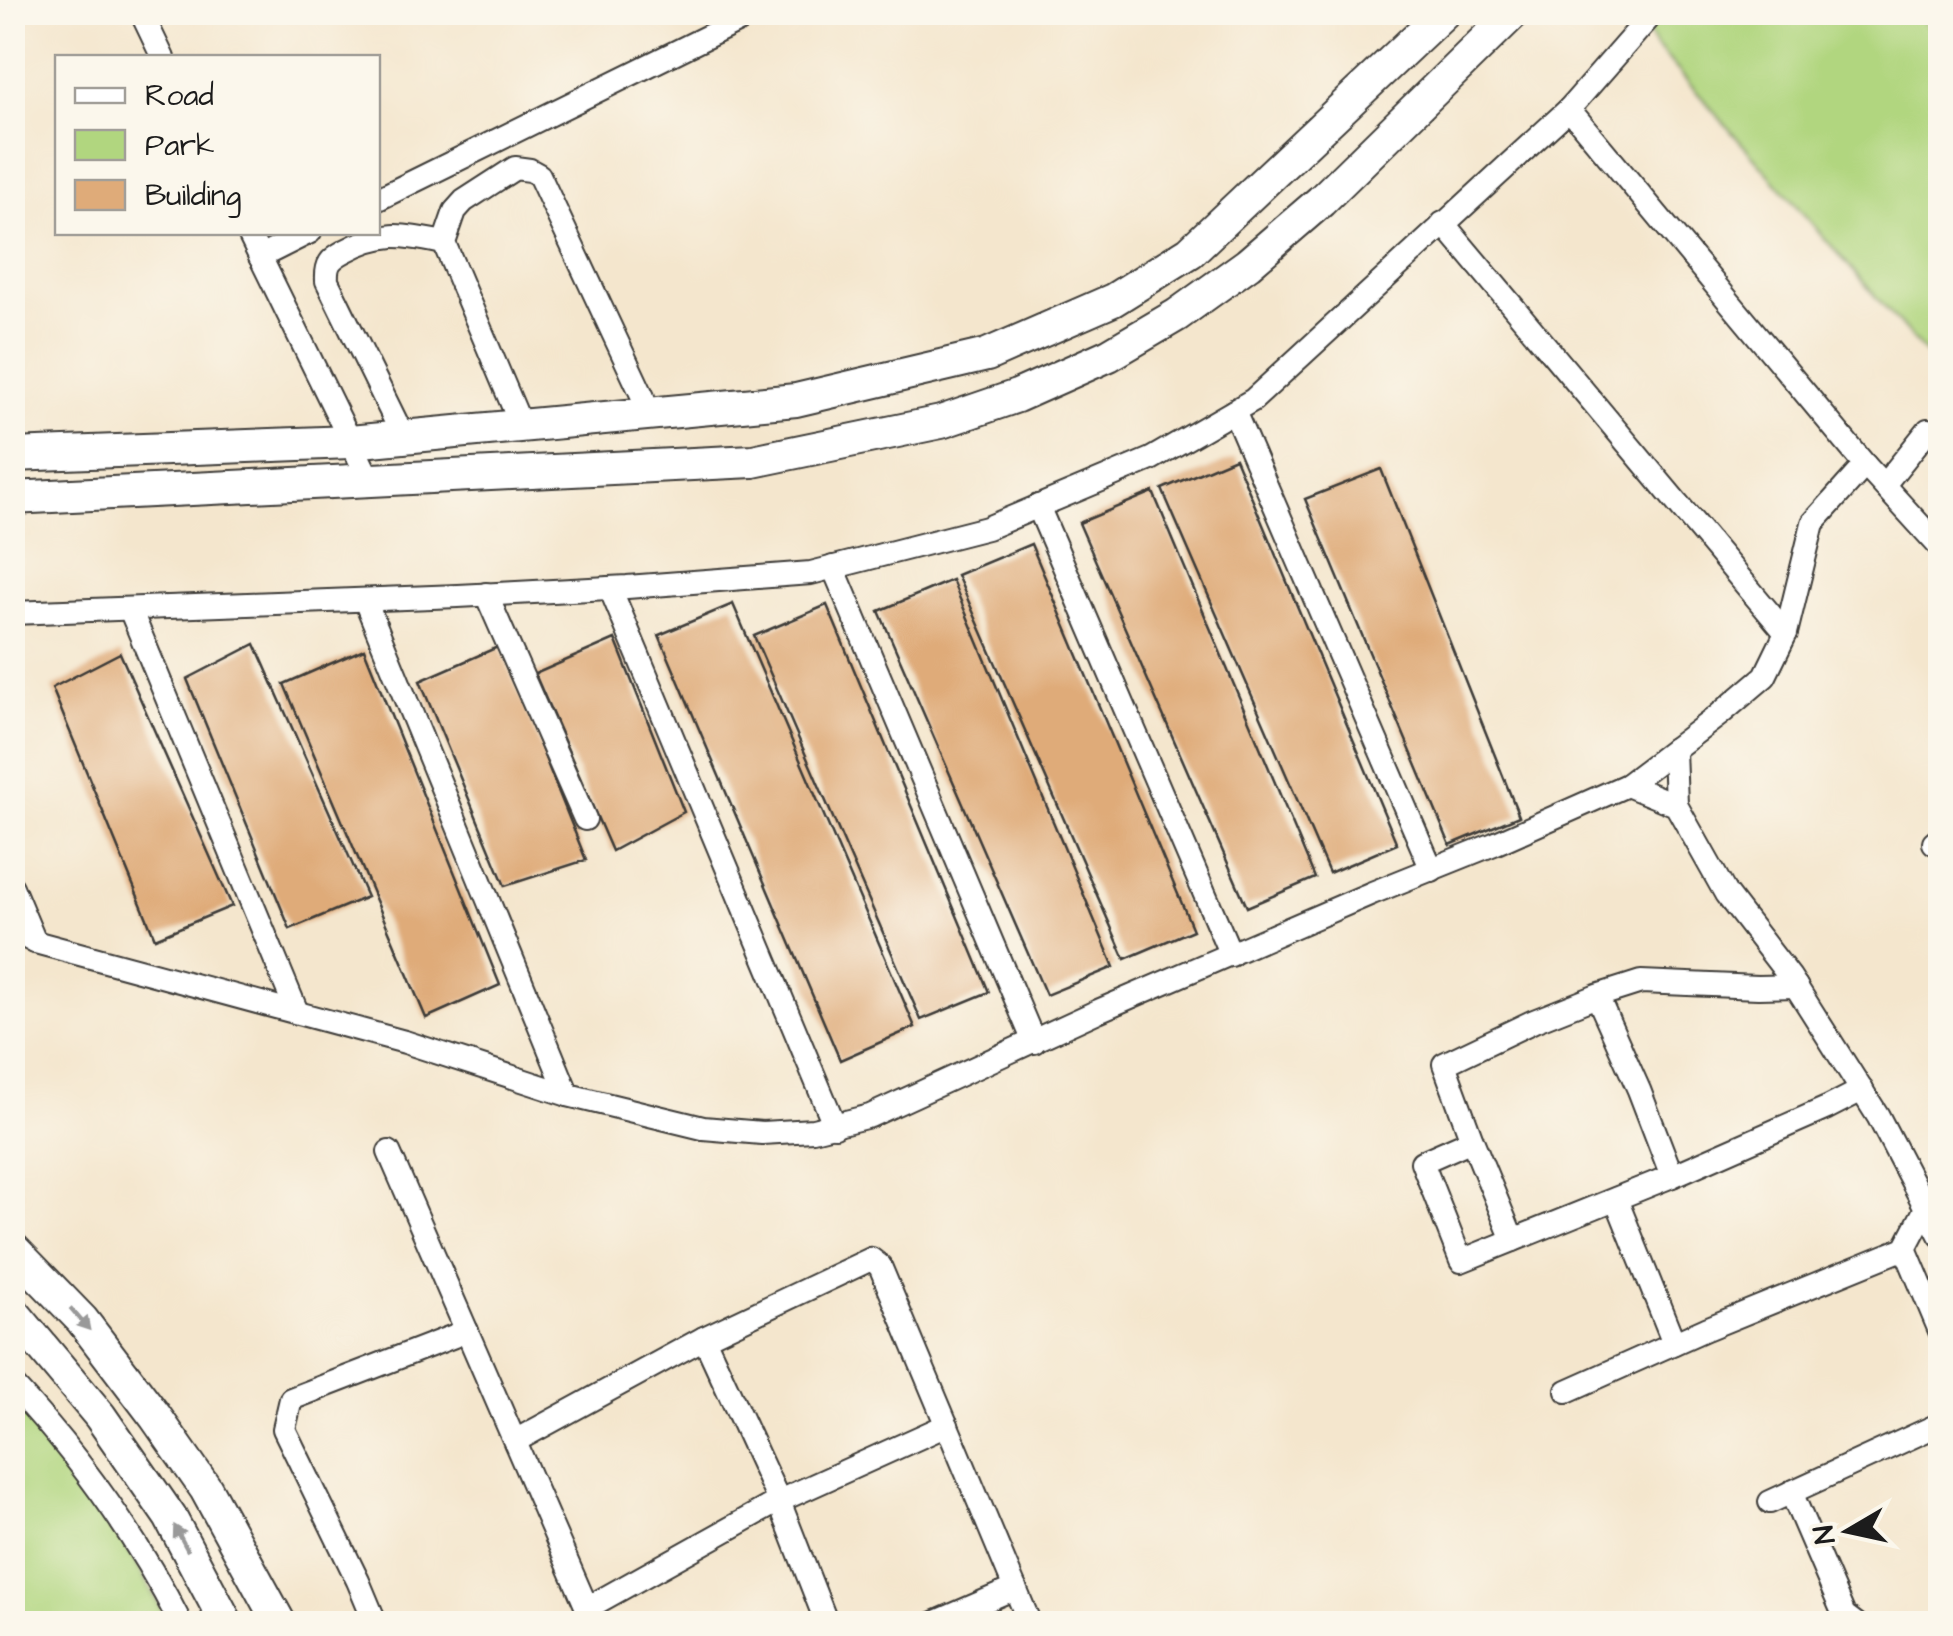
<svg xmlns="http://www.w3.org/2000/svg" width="1953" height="1636" font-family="'Architects Daughter',sans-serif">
  <rect width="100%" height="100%" fill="#fbf7ec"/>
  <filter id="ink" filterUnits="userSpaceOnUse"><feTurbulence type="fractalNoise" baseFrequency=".01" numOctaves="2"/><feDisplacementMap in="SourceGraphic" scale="20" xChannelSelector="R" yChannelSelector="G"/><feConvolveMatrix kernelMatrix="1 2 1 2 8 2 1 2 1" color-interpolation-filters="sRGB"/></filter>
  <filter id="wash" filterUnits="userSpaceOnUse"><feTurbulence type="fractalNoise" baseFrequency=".0048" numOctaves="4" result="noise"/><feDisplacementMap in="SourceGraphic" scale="40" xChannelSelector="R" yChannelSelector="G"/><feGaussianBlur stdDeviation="2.25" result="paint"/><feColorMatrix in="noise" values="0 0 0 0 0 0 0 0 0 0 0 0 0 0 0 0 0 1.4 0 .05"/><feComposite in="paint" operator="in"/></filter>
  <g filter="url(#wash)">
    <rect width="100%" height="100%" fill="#f4e6cd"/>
    <g fill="#b1d67f" stroke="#66794e" stroke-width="2.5">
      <polygon points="1638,13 1917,13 1940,39 1940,370 1654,43"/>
      <polygon points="12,1378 108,1511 169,1623 13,1623"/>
    </g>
    <g id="blocks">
      <g fill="#dfab79">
        <polygon points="1235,458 1397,844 1329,873 1162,489"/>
        <polygon points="1381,469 1519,816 1450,845 1305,499"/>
        <polygon points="1153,492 1315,878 1247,907 1079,523"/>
        <polygon points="1031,544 1193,930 1125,959 957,575"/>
        <polygon points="952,580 1114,967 1046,995 879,611"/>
        <polygon points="733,604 915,1027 840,1060 659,635"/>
        <polygon points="827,605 989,992 921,1020 754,636"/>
        <polygon points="615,639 684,812 612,851 535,674"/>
        <polygon points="255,644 367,897 290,929 187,679"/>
        <polygon points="500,646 586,860 505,886 420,681"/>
        <polygon points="364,649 500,985 426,1018 284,684"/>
        <polygon points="120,653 232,906 155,938 52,688"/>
      </g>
    </g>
  </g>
  <g filter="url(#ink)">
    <use href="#blocks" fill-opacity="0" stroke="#3c3a37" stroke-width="2.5"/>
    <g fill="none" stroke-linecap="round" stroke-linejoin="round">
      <defs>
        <g id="street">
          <polyline points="141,12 163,58"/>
          <polyline points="1569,109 1865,465 1940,547"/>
          <polyline points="378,199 757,12"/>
          <polyline points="1443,223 1786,633"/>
          <polyline points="248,232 370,481"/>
          <polyline points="260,257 310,232"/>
          <polyline points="1234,411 1432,870"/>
          <polyline points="521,425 444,243 455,211 464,201 515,168 530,170 539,175 643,397 645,414"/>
          <path d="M403 436 327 281C326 264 330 259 345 251 383 230 403 235 444 243"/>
          <polyline points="1884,485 1928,430"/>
          <polyline points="1038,506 1231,955"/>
          <polyline points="833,567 1034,1042"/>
          <polyline points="610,588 835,1126"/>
          <polyline points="486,594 585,819"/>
          <polyline points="365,600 568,1095"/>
          <polyline points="130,609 297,1012"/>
          <polyline points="12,613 458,596 627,587 811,573 987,528 1151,459 1253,400 1569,109 1654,12"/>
          <polyline points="1674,749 1676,805"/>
          <polyline points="1627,785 1676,805 1726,894 1790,977 1878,1116 1940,1235"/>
          <polyline points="1934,843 1940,838"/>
          <polyline points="12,887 35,942"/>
          <polyline points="12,930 35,942 405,1042 568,1095 703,1128 762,1133 813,1130 870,1116 1098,1011 1372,893 1494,844 1627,785 1719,715 1765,676 1786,633 1813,523 1865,465"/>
          <polyline points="1597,996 1534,1021 1444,1064 1472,1140 1422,1162 1461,1261 1672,1176 1639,1090 1597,996 1641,982 1758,987 1796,986"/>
          <polyline points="1472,1140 1513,1240"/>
          <polyline points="389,1152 594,1624"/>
          <polyline points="1672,1176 1827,1108 1862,1090"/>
          <polyline points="1616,1199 1674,1343"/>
          <polyline points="1905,1248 1940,1331"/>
          <polyline points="704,1338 779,1501 827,1624"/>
          <path d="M12 1384C78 1455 137 1537 181 1624"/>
          <polyline points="1567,1391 1706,1329 1905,1248 1926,1208"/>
          <polyline points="515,1441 704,1338 871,1259 880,1266 1030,1624"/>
          <polyline points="1791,1492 1844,1615 1856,1624"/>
          <polyline points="1770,1502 1940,1424"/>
          <polyline points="587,1608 779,1501 947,1425"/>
          <polyline points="376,1624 358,1581 284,1429 291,1399 467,1331"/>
          <polyline points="932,1624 1015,1588"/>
          <polyline points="1935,1624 1940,1621"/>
        </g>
        <g id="secondary">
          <polyline points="12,455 350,442 796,400 987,355 1113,300 1190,252 1444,12"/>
          <polyline points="12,498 753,461 941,422 1017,396 1109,355 1177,315 1248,264 1321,201 1514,12"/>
          <polyline points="12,1248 82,1320 155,1416 206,1489 280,1624"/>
          <polyline points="12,1311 100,1416 170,1517 227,1624"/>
        </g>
      </defs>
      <use href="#street" stroke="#3c3a37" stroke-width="26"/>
      <use href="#secondary" stroke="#3c3a37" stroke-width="36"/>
      <use href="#street" stroke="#fff" stroke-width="22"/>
      <use href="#secondary" stroke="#fff" stroke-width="32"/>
    </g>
    <defs><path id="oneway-solid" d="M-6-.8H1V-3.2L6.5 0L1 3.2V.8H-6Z" transform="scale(2.5)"/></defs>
    <g fill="#999">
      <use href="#oneway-solid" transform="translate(80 1319) rotate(49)"/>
      <use href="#oneway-solid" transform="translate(181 1538) rotate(-118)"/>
    </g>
  </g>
  <rect width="1953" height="1636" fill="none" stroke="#fbf7ec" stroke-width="50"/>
  <rect x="55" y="55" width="325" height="180" fill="#fbf7ec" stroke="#a29f99" stroke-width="2.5"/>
  <rect x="75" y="88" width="50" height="15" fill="#ffffff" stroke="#a29f99" stroke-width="2.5"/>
  <text x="145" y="105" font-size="30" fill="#1c1c1c">Road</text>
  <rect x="75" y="130" width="50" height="30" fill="#b1d67f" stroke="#a29f99" stroke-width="2.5"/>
  <text x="145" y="155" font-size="30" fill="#1c1c1c">Park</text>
  <rect x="75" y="180" width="50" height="30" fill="#dfab79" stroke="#a29f99" stroke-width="2.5"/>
  <text x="145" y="205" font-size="30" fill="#1c1c1c">Building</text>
  <g transform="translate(1848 1531) rotate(261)" stroke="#fbf7ec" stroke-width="8" paint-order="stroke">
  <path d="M0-8L18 38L0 25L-18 38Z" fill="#1c1c1c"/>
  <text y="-15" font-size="28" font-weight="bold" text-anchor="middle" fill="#1c1c1c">N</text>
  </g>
</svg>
